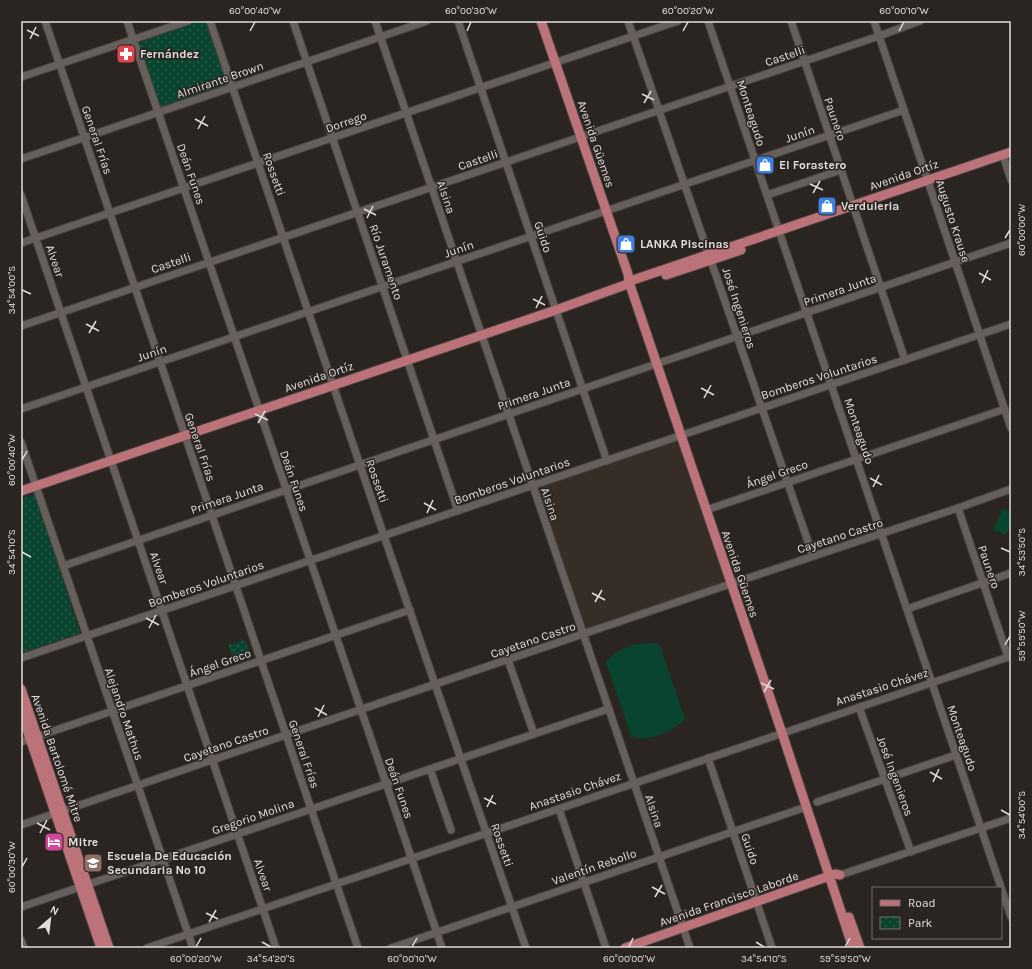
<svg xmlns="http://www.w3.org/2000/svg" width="1032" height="969" font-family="Karla,sans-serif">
  <defs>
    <pattern id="park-dots" width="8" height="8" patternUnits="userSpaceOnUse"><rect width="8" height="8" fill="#09452e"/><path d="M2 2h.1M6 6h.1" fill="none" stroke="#2d5f4c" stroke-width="1.8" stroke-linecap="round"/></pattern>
  </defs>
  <rect width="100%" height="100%" fill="#2a2521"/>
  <polygon fill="#372d27" points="678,439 728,582 584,632 535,487"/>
  <g fill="url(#park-dots)">
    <polygon points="190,21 207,21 230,87 159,111 135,39"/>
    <polygon points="35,494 80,633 21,653 21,498"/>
    <polygon points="245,640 250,654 248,657 234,662 228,645"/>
  </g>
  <g fill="#09452e">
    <polygon points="1003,508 1011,512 1011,524 1006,535 993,530"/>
    <path d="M645 643H659L685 719C675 730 646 744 631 736L606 662C616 650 630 645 645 643Z"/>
  </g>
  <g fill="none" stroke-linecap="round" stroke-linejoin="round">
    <defs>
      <g id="minor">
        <polyline points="45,21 358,948"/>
        <polyline points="127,21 442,948"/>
        <polyline points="210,21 384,536 526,948"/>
        <polyline points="293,21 458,511"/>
        <polyline points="375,21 690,948"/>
        <polyline points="458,21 607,461"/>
        <polyline points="628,21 813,556"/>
        <polyline points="708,21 1011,917"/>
        <polyline points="791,21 905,360"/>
        <polyline points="874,21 1011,428"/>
        <polyline points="21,77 188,21"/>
        <polyline points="1003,155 1011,180"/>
        <polyline points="21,159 427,21"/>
        <polyline points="21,195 276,948"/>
        <polyline points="767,195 841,170"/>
        <polyline points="21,243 678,21"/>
        <polyline points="21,326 879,36 920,21"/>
        <polyline points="21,409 904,110"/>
        <polyline points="21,442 193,948"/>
        <polyline points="958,508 1008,657"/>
        <polyline points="706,510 1005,409"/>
        <polyline points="63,566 1011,243"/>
        <polyline points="907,609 1011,573"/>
        <polyline points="21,658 1011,324"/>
        <polyline points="508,660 534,734"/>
        <polyline points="859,707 911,852"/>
        <polyline points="21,742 410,610"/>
        <polyline points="708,758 772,948"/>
        <polyline points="430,769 451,830"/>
        <polyline points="817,802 956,755"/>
        <polyline points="559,809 606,948"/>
        <polyline points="21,825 736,582 958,508 1011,489"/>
        <polyline points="840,875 1011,818"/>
        <polyline points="21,907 608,709"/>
        <polyline points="21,940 24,948"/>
        <polyline points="147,948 1011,656"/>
        <polyline points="391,948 803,808"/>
      </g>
      <g id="major">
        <polyline points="541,21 628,274 629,282 782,733 853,948"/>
        <polyline points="666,275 741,250"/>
        <polyline points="21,491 556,310 625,285 633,280 1011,152"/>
        <polyline points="21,689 109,948"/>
        <polyline points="21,712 101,948"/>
        <polyline points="849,917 860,948"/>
        <polyline points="625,948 835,874 840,875"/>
      </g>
    </defs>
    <use href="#minor" stroke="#44403d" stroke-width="9"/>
    <use href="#major" stroke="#44403d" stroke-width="11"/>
    <use href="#minor" stroke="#665f5c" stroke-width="7"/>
    <use href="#major" stroke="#bb7278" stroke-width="9"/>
  </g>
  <path fill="none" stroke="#e1dddb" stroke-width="1.5" d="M27 30 39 36M250 31 255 22M467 31 471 22M683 31 688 22M899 31 904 22M30 39 36 27M642 94 654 100M644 103 651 91M195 119 208 126M198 129 205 116M810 184 823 190M813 193 820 181M364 209 376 215M367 218 373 206M1005 238 1010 230M979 273 991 280M982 283 988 270M22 290 31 294M533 299 545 305M536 308 542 296M86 324 99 331M89 333 96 321M701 388 714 395M704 398 711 385M255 414 268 420M258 423 265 411M22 460 27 451M870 478 882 485M873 487 879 475M424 503 436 510M427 513 433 500M1001 548 1010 552M22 552 31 557M592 593 605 600M595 602 602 590M146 618 159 625M149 628 156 615M1005 645 1010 636M761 683 774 689M764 692 771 680M315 708 327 715M318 717 324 705M930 772 942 779M933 782 939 769M484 798 496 804M487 807 493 795M1001 810 1010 815M37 823 50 830M40 833 47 820M22 867 27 858M652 887 665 894M655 897 662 885M206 913 218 919M209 922 216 910M262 942 271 947M756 942 764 947M196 947 201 938M412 947 417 938M629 947 633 938M845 947 850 938"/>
  <defs>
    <symbol id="pharmacy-square" viewBox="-11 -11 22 22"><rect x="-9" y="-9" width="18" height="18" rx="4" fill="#e0444e" stroke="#2a2521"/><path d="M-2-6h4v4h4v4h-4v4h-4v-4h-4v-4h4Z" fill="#fff"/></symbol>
    <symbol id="shop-square" viewBox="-11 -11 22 22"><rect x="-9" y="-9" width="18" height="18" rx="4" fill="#3f7fe0" stroke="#2a2521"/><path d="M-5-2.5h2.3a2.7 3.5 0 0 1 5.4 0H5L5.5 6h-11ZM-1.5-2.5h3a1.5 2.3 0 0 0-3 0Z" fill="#fff"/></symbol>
    <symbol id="hotel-square" viewBox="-11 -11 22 22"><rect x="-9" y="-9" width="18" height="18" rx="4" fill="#d1479c" stroke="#2a2521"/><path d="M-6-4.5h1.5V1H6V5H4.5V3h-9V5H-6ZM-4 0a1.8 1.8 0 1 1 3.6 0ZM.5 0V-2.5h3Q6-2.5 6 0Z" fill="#fff"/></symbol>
    <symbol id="school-square" viewBox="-11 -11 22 22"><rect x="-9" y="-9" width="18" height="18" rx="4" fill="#8d6e63" stroke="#2a2521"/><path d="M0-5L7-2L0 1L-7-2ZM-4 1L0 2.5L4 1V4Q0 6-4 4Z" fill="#fff"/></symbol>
  </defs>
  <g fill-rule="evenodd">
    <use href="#pharmacy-square" x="115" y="43" width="22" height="22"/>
    <use href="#shop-square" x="754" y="154" width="22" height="22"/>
    <use href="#shop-square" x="816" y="195" width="22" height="22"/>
    <use href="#shop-square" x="615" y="233" width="22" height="22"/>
    <use href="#hotel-square" x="43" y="831" width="22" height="22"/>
    <use href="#school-square" x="82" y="852" width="22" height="22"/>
  </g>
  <g text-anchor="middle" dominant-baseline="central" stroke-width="3" stroke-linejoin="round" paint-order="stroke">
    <g font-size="12" font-weight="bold" fill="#e1dddb" stroke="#2a2521" text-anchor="start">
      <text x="140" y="54">Fernández</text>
      <text x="779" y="165">El Forastero</text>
      <text x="841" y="206">Verduleria</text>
      <text x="640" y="244">LANKA Piscinas</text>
      <text x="68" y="842">Mitre</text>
      <text x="107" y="856">Escuela De Educación<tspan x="107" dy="14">Secundaria Nº 10</tspan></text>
    </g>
    <g font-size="12" fill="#e1dddb" stroke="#2a2521">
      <text transform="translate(785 56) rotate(-19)">Castelli</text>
      <text transform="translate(220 80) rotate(-19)">Almirante Brown</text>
      <text transform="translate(751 113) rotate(72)">Monteagudo</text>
      <text transform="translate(835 119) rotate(71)">Paunero</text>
      <text transform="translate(346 122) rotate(-19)">Dorrego</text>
      <text transform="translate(800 134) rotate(-19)">Junín</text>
      <text transform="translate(97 140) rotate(71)">General Frías</text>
      <text transform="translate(596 144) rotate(71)">Avenida Güemes</text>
      <text transform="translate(478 160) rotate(-19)">Castelli</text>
      <text transform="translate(191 174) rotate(71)">Deán Funes</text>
      <text transform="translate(274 174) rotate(71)">Rossetti</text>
      <text transform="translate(904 175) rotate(-19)">Avenida Ortíz</text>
      <text transform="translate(446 197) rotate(71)">Alsina</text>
      <text transform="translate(953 221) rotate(72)">Augusto Krause</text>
      <text transform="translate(543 237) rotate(71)">Guido</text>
      <text transform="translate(459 249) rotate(-19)">Junín</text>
      <text transform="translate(55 261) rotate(71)">Alvear</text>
      <text transform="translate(386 262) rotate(71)">Río Juramento</text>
      <text transform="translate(171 263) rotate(-19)">Castelli</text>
      <text transform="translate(840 290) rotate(-19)">Primera Junta</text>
      <text transform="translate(739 308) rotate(72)">José Ingenieros</text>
      <text transform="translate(152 353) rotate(-19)">Junín</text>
      <text transform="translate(319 377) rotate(-19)">Avenida Ortíz</text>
      <text transform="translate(819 377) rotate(-18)">Bomberos Voluntarios</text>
      <text transform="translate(534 394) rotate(-19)">Primera Junta</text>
      <text transform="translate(859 431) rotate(71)">Monteagudo</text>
      <text transform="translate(200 447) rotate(71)">General Frías</text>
      <text transform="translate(777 474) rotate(-19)">Ángel Greco</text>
      <text transform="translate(294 481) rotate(71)">Deán Funes</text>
      <text transform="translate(377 481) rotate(71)">Rossetti</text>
      <text transform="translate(512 481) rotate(-19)">Bomberos Voluntarios</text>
      <text transform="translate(227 498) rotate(-19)">Primera Junta</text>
      <text transform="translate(550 504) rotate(71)">Alsina</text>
      <text transform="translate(840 536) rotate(-18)">Cayetano Castro</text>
      <text transform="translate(989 567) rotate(71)">Paunero</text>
      <text transform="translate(159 568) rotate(71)">Alvear</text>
      <text transform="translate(740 574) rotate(71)">Avenida Güemes</text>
      <text transform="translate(206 584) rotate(-19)">Bomberos Voluntarios</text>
      <text transform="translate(533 640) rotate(-19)">Cayetano Castro</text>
      <text transform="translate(220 663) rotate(-19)">Ángel Greco</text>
      <text transform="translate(882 687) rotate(-18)">Anastasio Chávez</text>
      <text transform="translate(124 714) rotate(71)">Alejandro Mathus</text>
      <text transform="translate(962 738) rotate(71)">Monteagudo</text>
      <text transform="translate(226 744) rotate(-19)">Cayetano Castro</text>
      <text transform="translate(304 754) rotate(71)">General Frías</text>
      <text transform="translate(57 758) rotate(71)">Avenida Bartolomé Mitre</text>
      <text transform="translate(895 776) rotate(70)">José Ingenieros</text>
      <text transform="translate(399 788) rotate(71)">Deán Funes</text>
      <text transform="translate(575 791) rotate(-19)">Anastasio Chávez</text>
      <text transform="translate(654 811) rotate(71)">Alsina</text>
      <text transform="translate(253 817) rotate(-19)">Gregorio Molina</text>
      <text transform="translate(502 845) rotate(71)">Rossetti</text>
      <text transform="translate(750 849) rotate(71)">Guido</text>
      <text transform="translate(594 867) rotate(-19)">Valentín Rebollo</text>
      <text transform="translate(263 875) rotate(71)">Alvear</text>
      <text transform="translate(729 899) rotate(-19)">Avenida Francisco Laborde</text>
    </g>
  </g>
  <rect width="1032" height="969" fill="none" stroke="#2a2521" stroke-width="44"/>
  <rect x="872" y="887" width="130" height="52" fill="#2a2521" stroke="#736f6b"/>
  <rect x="880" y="900" width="20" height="6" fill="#bb7278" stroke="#736f6b"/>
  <text x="908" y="907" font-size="12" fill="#e1dddb">Road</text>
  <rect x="880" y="917" width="20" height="12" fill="url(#park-dots)" stroke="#736f6b"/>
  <text x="908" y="927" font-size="12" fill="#e1dddb">Park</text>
  <g transform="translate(50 919) rotate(28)" stroke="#2a2521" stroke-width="3" paint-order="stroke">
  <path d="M0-3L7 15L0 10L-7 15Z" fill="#e1dddb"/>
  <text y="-6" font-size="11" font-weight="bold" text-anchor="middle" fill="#e1dddb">N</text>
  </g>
  <rect x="22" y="22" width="988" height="925" fill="none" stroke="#e1dddb" stroke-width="1.5"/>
  <g font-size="10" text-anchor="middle" fill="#e1dddb">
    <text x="255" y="14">60°00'40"W</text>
    <text x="471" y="14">60°00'30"W</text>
    <text x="688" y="14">60°00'20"W</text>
    <text x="904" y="14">60°00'10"W</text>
    <text transform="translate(1021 230) rotate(-90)" y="4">60°00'00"W</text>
    <text transform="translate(11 290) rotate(-90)" y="4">34°54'00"S</text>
    <text transform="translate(11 460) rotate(-90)" y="4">60°00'40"W</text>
    <text transform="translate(11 552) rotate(-90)" y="4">34°54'10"S</text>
    <text transform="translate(1021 552) rotate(-90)" y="4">34°53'50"S</text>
    <text transform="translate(1021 636) rotate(-90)" y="4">59°59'50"W</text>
    <text transform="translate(1021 815) rotate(-90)" y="4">34°54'00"S</text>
    <text transform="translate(11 867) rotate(-90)" y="4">60°00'30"W</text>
    <text x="196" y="962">60°00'20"W</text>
    <text x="271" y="962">34°54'20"S</text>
    <text x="412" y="962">60°00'10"W</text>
    <text x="629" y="962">60°00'00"W</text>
    <text x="764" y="962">34°54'10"S</text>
    <text x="845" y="962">59°59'50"W</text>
  </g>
</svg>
